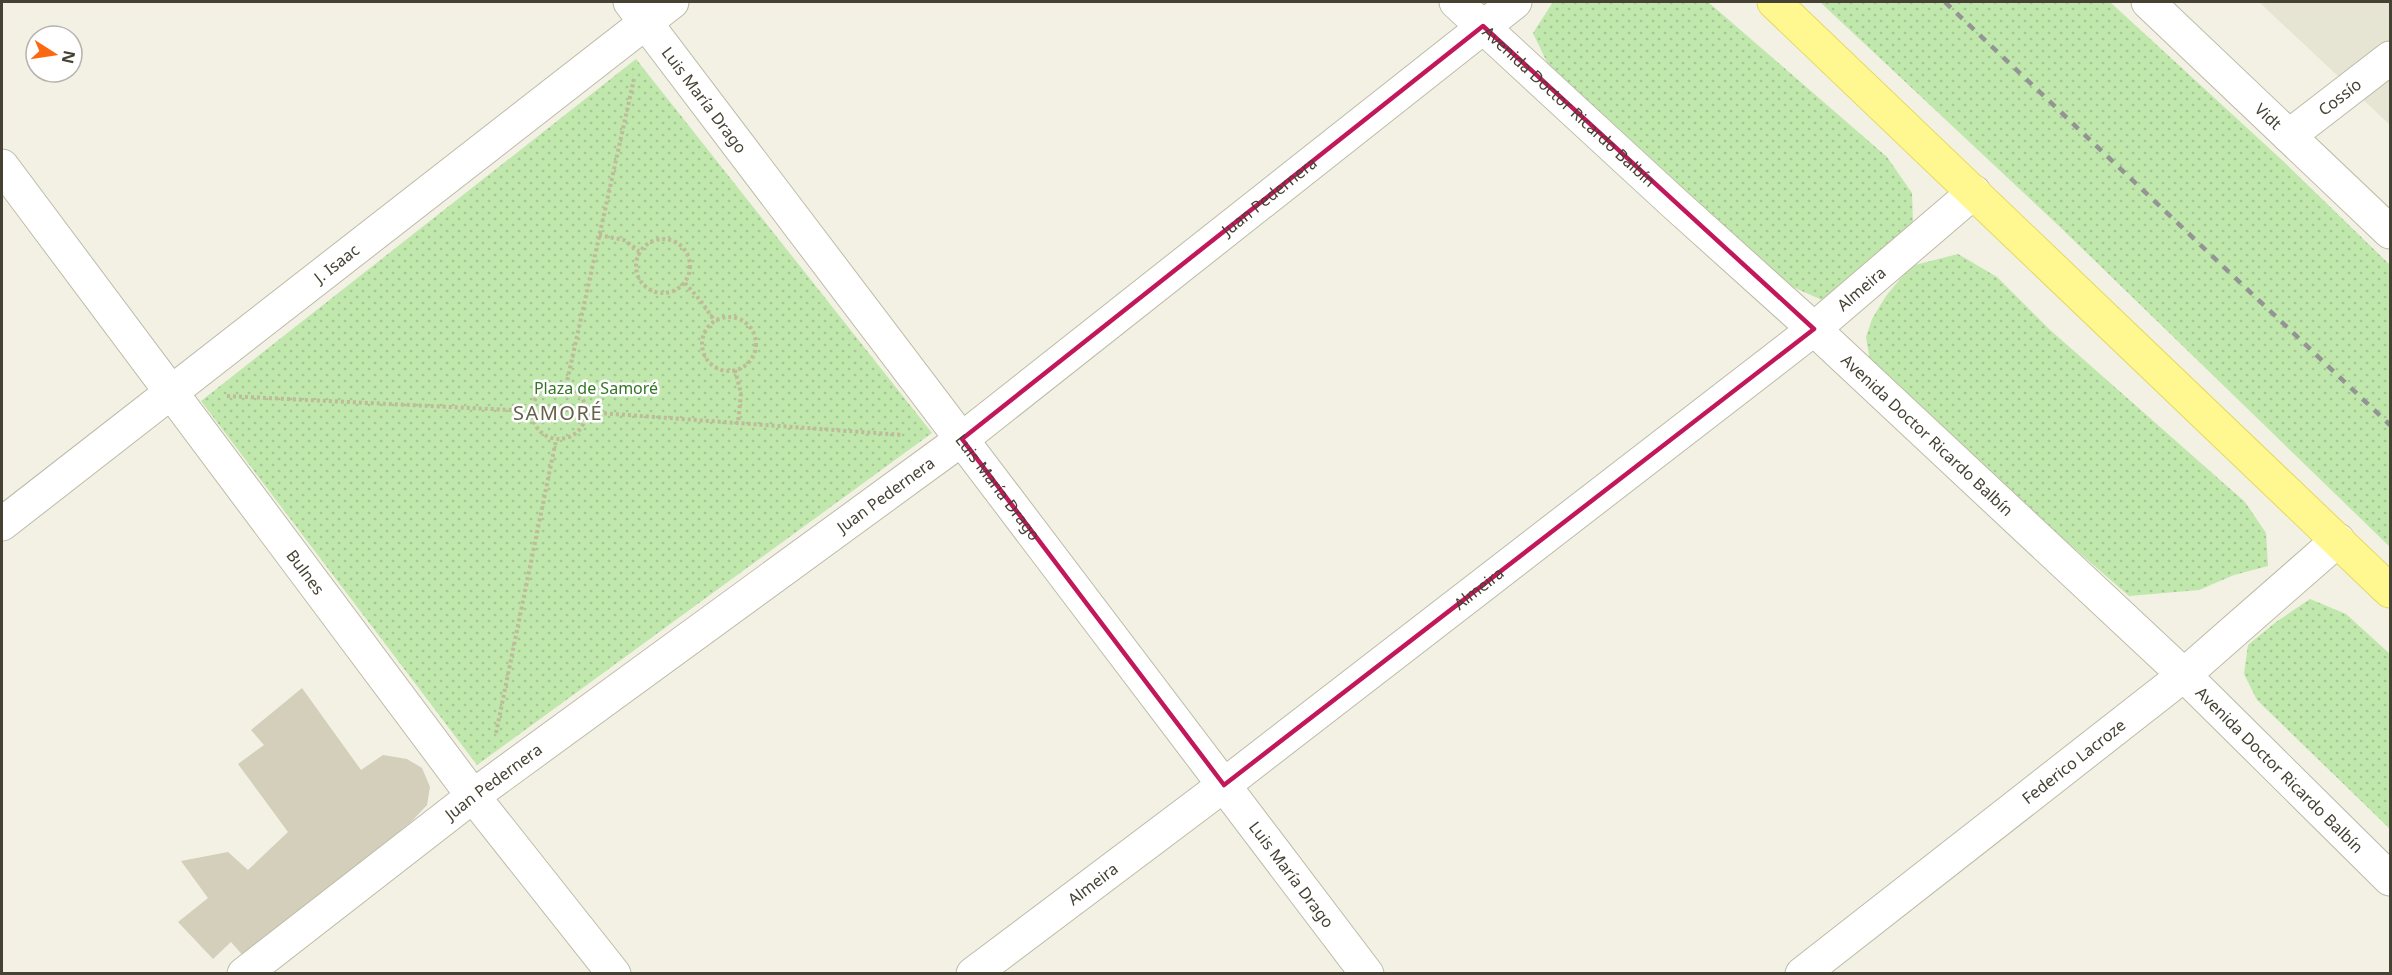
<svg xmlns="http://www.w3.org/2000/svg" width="2392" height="975" font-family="'Noto Sans',sans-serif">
  <defs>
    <pattern id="green-dots" width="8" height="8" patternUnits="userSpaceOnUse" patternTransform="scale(1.5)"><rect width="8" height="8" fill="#c0e7ac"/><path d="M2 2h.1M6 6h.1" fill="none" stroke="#a6c795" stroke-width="1.8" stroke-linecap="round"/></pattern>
  </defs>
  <rect width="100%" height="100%" fill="#f2f1e4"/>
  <polygon fill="#e6e4d2" points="2259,2 2390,2 2390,125"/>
  <g fill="url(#green-dots)">
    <polygon points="1553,2 1708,2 1887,157 1912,193 1913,225 1846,286 1822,300 1793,287 1554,77 1533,33"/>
    <polygon points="1820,2 2110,2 2283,161 2390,265 2390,547 2058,225"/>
    <polygon points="636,59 932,433 477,765 201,401"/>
    <polygon points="1958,254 1997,277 2049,329 2245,502 2266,533 2268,566 2234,575 2199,590 2129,596 1872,373 1866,337 1872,319 1886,296 1911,266"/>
    <polygon points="2310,599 2346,614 2390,654 2390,829 2257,700 2244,674 2248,645 2276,622"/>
  </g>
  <polygon fill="#d4cfba" points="302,688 361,770 383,755 407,759 422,768 430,787 427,805 412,821 246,959 231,942 213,959 178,922 208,898 181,861 228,852 248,870 288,832 238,764 264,745 251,730"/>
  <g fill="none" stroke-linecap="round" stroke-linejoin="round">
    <defs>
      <g id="minor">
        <path id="s1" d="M630 2 1367 974"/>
        <path id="s2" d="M1456 2 1674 203 1814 329 2184 675 2390 879"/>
        <path id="s3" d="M2148 2 2390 232"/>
        <path id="s4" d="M2289 136 2390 58"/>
        <path id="s5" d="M2 166 473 796 614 974"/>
        <path id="s6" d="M2 524 672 2"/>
        <path id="s7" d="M244 974 473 796 962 439 1515 2"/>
        <path id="s8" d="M973 974 1224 785 1814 329 1974 192"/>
        <path id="s9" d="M1802 974 2184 675 2338 540"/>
      </g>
      <polyline id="primary" points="1774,2 2390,591"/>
    </defs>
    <use href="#minor" stroke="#bebba7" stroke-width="35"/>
    <use href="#primary" stroke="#e4d960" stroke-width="35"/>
    <g stroke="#c0ba98" stroke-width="4" stroke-dasharray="3 3" stroke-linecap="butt">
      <polyline points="599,235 624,240 639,251"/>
      <circle cx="663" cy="266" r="27"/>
      <polyline points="685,283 700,300 714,320"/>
      <circle cx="729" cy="344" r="27"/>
      <polyline points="735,370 741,393 738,423"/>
      <circle cx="559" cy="412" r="27"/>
      <polyline points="566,386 634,79"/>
      <polyline points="227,396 532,411"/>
      <polyline points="586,412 903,435"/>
      <polyline points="496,733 556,440"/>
    </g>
    <use href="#minor" stroke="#fff" stroke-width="33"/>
    <use href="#primary" stroke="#fff891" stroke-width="33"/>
    <polyline stroke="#949494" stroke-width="4.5" stroke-dasharray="8 8" stroke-linecap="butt" points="1945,2 2390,425"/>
  </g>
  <path fill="none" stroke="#c2185b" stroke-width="4.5" stroke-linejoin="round" d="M1483 26 1814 329 1224 785 962 439Z"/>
  <g text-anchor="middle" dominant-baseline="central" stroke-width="5" stroke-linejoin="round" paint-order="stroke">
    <g font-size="16" fill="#454234" stroke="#fff">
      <text stroke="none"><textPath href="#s4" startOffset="64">Cossío</textPath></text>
      <text stroke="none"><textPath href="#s1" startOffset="123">Luis María Drago</textPath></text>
      <text stroke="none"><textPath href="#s2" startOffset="154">Avenida Doctor Ricardo Balbín</textPath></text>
      <text stroke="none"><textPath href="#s3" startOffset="166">Vidt</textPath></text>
      <text stroke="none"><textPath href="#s7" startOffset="1287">Juan Pedernera</textPath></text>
      <text stroke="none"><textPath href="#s6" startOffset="424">J. Isaac</textPath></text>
      <text stroke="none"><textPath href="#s8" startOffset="1122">Almeira</textPath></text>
      <text stroke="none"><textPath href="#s2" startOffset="640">Avenida Doctor Ricardo Balbín</textPath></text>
      <text stroke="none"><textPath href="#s1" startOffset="609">Luis María Drago</textPath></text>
      <text stroke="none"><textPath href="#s7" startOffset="801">Juan Pedernera</textPath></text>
      <text stroke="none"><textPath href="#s5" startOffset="507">Bulnes</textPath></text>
      <text stroke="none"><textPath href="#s8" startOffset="636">Almeira</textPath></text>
      <text stroke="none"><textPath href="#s9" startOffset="345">Federico Lacroze</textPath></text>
      <text stroke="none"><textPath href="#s2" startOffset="1126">Avenida Doctor Ricardo Balbín</textPath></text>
      <text stroke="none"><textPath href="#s7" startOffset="315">Juan Pedernera</textPath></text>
      <text stroke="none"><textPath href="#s1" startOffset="1095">Luis María Drago</textPath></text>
      <text stroke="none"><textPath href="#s8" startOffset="150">Almeira</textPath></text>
    </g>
    <g font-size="16" fill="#347627" stroke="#fff">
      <text x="596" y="388">Plaza de Samoré</text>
    </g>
    <g font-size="20" letter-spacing="1.5" fill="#67624b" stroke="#fff">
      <text x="558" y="412">SAMORÉ</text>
    </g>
  </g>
  <rect width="2392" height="975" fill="none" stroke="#454234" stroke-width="6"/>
  <g transform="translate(54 54) rotate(102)"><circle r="28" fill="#ffffff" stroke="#b5b3ae" stroke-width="1.5"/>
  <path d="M0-4.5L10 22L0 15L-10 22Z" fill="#fc6812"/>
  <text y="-9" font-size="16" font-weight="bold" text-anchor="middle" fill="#454234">N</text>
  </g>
</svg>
